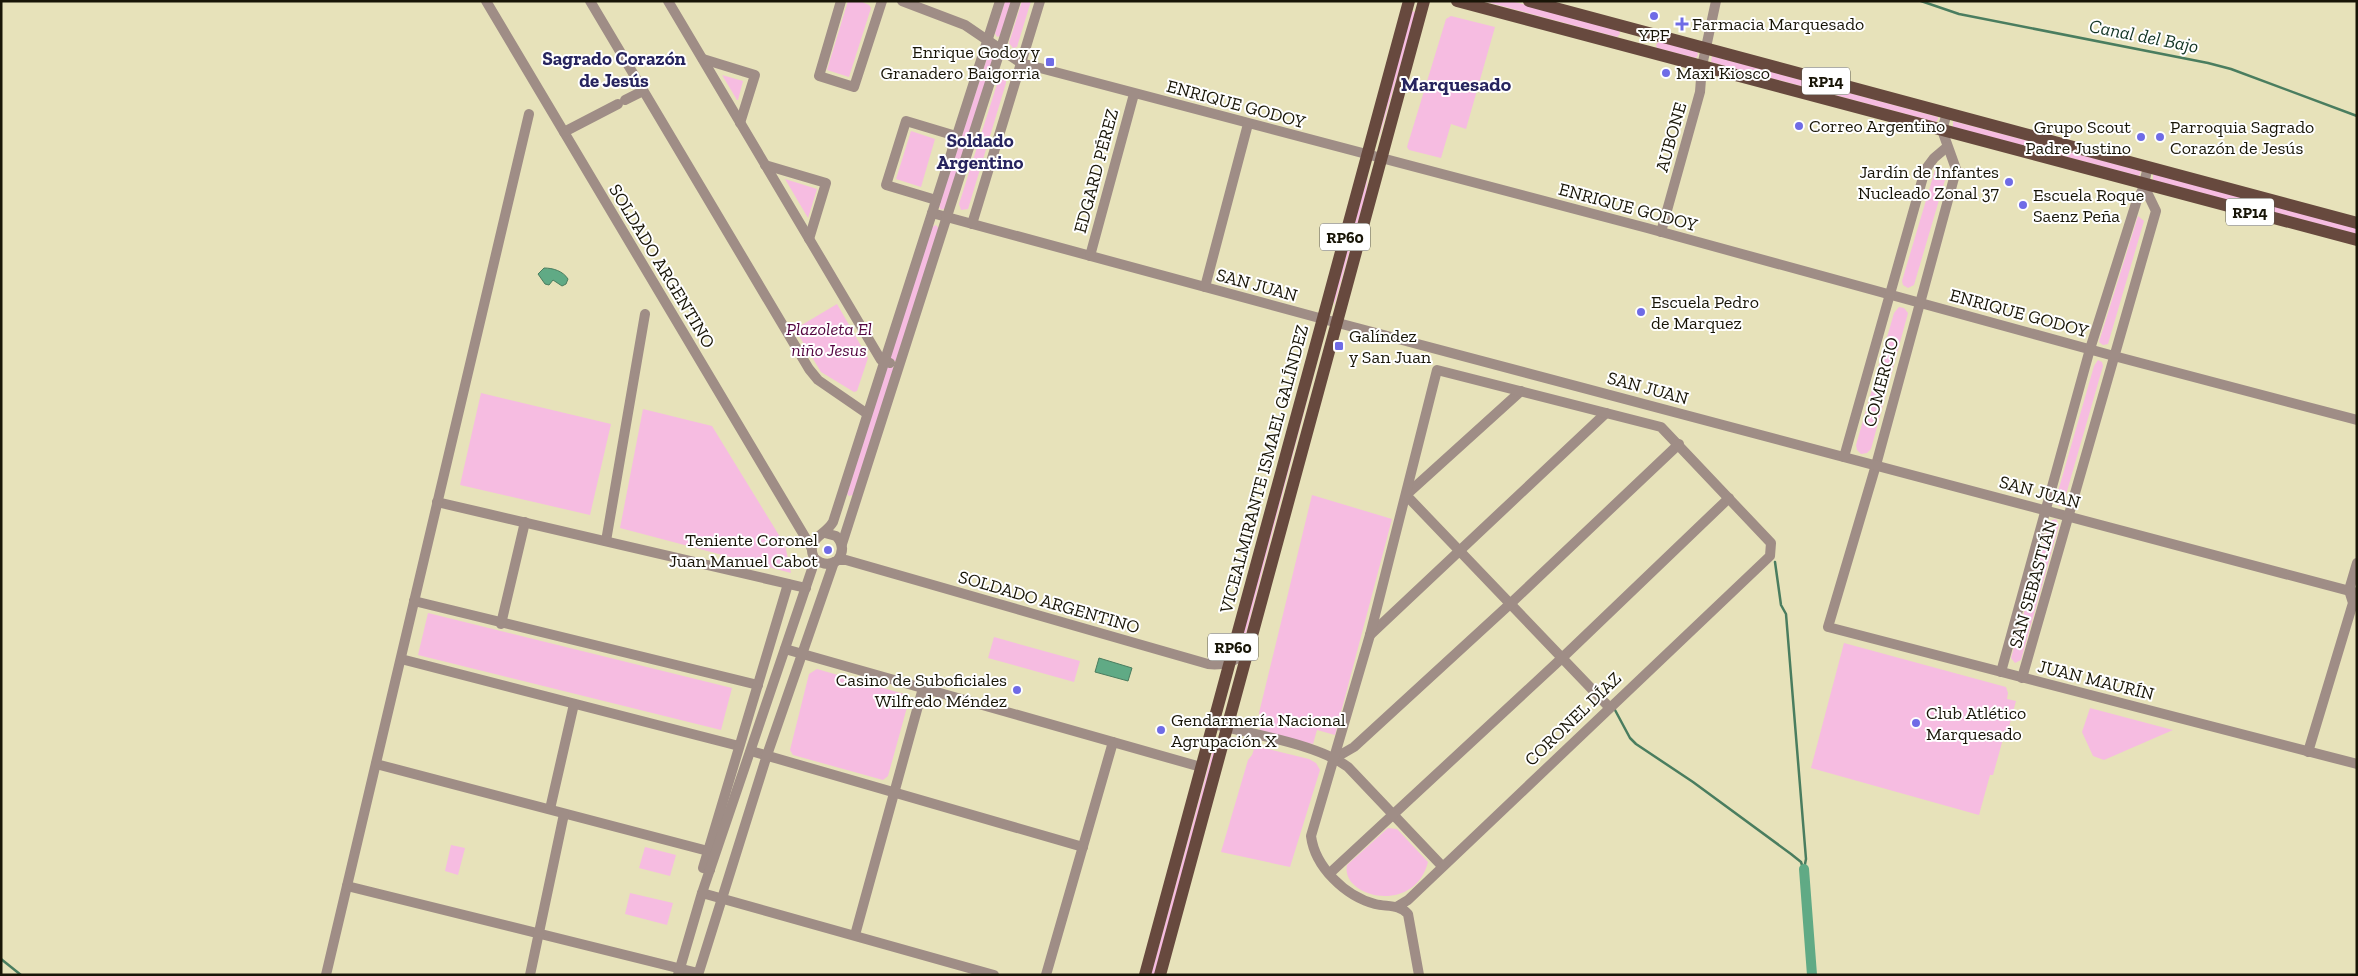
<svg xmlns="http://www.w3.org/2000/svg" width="2358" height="976" font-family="'Zilla Slab',serif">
  <rect width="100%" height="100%" fill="#e7e2ba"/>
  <g fill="#f6bce1">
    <polygon points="848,1 860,1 869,5 871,8 849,77 827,70"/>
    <polygon points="1005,1 1012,1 1000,36 997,37 995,33"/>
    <polygon points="1022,1 1031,1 1017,47 1013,48 1009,43"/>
    <polygon points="1483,1 1511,1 1619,30 1620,34 1617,37"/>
    <polygon points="1411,11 1416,12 1379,138 1380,132"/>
    <polygon points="1451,16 1495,27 1466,129 1451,124 1441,158 1409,150 1407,147 1446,19"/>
    <polygon points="1659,41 1697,51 1698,55 1696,58 1657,48 1656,45"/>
    <polygon points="990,56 993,60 946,208 941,210 939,206 987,58"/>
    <polygon points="1712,56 1938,117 1938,119 1936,122 1711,62"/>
    <polygon points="722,75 743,81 738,100 737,100"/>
    <polygon points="1001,77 1006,79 1006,83 968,209 961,210 959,204 998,81"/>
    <polygon points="1953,121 2141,171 2139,176 1953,127"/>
    <polygon points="911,131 935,139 921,187 896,179"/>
    <polygon points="1940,167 1947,170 1947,173 1914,285 1908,288 1903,285 1902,281 1935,170"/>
    <polygon points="2153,174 2357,227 2357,234 2153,180"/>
    <polygon points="1368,176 1366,193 1334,306 1334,295"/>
    <polygon points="785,179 817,189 808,218"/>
    <polygon points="2138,216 2144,221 2108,344 2103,345 2099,342"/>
    <polygon points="936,225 939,229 896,361 892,361 890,357 932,227"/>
    <polygon points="837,304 868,358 857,391 854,392 821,372 795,329"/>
    <polygon points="1899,307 1904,308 1908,313 1871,449 1867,453 1861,454 1857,450 1856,445 1894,313"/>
    <polygon points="1322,343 1245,637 1238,651"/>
    <polygon points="2098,360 2102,362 2103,366 2063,505 2059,506 2055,502 2094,366"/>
    <polygon points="887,367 893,367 894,369 853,495 849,496 847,494"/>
    <polygon points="481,393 611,424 590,515 460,485"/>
    <polygon points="643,409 712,426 785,545 791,573 620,528"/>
    <polygon points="1312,495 1392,519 1335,735 1317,730 1313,744 1259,732 1261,722 1259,713"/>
    <polygon points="2056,519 2059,525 2021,660 2015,663 2011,658 2049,524 2052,520"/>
    <polygon points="428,613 732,688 721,730 418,655"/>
    <polygon points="994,637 1080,661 1074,682 988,658"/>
    <polygon points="1844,643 2006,687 2008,693 2007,699 2016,701 2006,738 1997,735 1997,738 2003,739 1993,775 1990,775 1979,815 1811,768"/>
    <polygon points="817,669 904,694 909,700 888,776 883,780 793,755 790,750 809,674"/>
    <polygon points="2090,708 2173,730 2104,760 2093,756 2082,732"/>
    <polygon points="1255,746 1309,759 1316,763 1320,770 1290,867 1221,852 1248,760 1252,755"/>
    <polygon points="1213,750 1216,751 1155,975 1151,975"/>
    <path d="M1388 828 1397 829 1428 862C1414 916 1340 897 1347 865Z"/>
    <polygon points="451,845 465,848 458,875 445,871"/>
    <polygon points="645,847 676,855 670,876 639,868"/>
    <polygon points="630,893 673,903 667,925 625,914"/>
  </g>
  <g fill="#60aa85" stroke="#4a7d5f">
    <path d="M544 268C553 268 563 271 568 279L566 284 562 286 553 280 549 285 545 284 538 274Z"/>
    <polygon points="1099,658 1132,668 1128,681 1095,672"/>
  </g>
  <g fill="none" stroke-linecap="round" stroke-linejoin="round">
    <g stroke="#4a7d5f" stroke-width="2.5">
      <polyline points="1921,1 1959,14 2208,63 2231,69 2357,116"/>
      <polyline points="1775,562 1781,605 1786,614 1806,859 1804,869"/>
      <polyline points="1615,710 1630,738 1636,744 1693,782 1791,854 1801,862 1803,868"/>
      <polyline points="1,959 21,975"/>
    </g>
    <polyline stroke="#60aa85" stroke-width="10" points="1804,869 1812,975"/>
    <g stroke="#9f8d86" stroke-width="10">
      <polyline points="486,1 811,547"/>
      <polyline points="590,1 809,369 818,380 866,413"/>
      <polyline points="668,1 881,360 890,363"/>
      <polyline points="841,1 819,76 854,87 882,1"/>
      <polyline points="902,1 965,25 1021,63 1647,228 2114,356 2357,420"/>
      <polyline points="703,59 755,75 740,123"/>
      <polyline points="625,100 643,91"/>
      <polyline points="1947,113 1942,130 1956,169 1954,178 1876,465 1828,627 2357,764"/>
      <polyline points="564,132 618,104"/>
      <polyline points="765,165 826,183 809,239"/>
      <polyline points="936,200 886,185 906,121 956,136"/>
      <polyline points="932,213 1323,319 2357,593"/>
      <polyline points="972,224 1040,1"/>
      <polyline points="1661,232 1700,92 1702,66 1716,1"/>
      <polyline points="1090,256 1134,94"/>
      <polyline points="1205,287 1248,124"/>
      <polyline points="1521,391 1406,495 1609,707"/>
      <polyline points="1844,457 1925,170 1934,158 1947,147"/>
      <polyline points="437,502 806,588"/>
      <path d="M825 533 836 536C843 543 844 551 838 560 830 566 822 565 814 558 805 538 825 536 833 522L1000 1"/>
      <polyline points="606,541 645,314"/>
      <polyline points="842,544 1016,1"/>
      <path d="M838 560H846L1208 664C1224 666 1238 660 1249 650"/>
      <polyline points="414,601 758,685"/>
      <polyline points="501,624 525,522"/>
      <polyline points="1370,635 1606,413"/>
      <polyline points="785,649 1201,767"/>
      <polyline points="401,659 739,746"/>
      <polyline points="2001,672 2090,349 2137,200 2142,191 2148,167"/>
      <polyline points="2022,678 2156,211 2143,184"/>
      <path d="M1213 724C1251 734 1317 744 1348 767L1442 866"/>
      <polyline points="751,751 1083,847"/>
      <polyline points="2308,752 2353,603 2349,590 2357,563"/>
      <polyline points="1335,758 1354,747 1510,604 1679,444"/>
      <polyline points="376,764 708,851"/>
      <polyline points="550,809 574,704"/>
      <polyline points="710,870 703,868 788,584"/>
      <polyline points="1330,873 1562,658 1729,498"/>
      <polyline points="347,886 698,973"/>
      <polyline points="702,893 994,975"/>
      <path d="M1398 906 1408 900 1770 556 1771 543 1661 427 1437 370 1370 635 1311 836C1315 867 1345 896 1375 904 1387 907 1399 904 1408 914L1419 975"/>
      <polyline points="855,935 923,688"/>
      <polyline points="326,975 529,114"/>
      <polyline points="530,975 564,814"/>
      <polyline points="678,975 702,893 812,569 814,558"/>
      <polyline points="698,975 767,755 834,562"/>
      <polyline points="1046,975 1113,742"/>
    </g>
    <g stroke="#67493e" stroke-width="12">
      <polyline points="1457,1 2357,240"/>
      <polyline points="1529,1 2357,223"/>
      <polyline points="1145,975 1409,1"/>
      <polyline points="1160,975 1424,1"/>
    </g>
  </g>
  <g fill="#6f6be6" stroke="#fff" stroke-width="2">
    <circle cx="1654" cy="16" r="5"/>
    <path d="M1679.5 16.5h5v5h5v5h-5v5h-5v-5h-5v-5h5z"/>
    <rect x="1045" y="57" width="10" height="10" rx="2.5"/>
    <circle cx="1666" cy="73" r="5"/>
    <circle cx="1799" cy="126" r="5"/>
    <circle cx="2141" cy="137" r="5"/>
    <circle cx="2160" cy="137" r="5"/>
    <circle cx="2009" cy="182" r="5"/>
    <circle cx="2023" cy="205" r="5"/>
    <circle cx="1641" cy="312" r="5"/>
    <rect x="1334" y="341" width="10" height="10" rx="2.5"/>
    <circle cx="828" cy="550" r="5"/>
    <circle cx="1017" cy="690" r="5"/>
    <circle cx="1916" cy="723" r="5"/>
    <circle cx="1161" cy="730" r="5"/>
  </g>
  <g text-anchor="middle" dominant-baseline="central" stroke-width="4" stroke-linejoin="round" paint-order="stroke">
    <g fill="#fff" stroke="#5d5b51" stroke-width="1">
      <rect x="1802" y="67.5" width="48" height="27" rx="4"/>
      <rect x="2226" y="198.5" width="48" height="27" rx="4"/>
      <rect x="1320" y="223.5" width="50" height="27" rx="4"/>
      <rect x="1208" y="633.5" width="50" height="27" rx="4"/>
    </g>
    <g font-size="16" font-weight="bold" fill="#181507">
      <text x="1826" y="81">RP14</text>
      <text x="2250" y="212">RP14</text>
      <text x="1345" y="237">RP60</text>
      <text x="1233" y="647">RP60</text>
    </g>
    <g font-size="18" fill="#181507" stroke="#fff" text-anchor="start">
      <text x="1692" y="24">Farmacia Marquesado</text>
      <text x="1654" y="35" text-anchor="middle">YPF</text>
      <text x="1040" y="52" text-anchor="end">Enrique Godoy y<tspan x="1040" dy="21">Granadero Baigorria</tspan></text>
      <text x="1676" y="73">Maxi Kiosco</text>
      <text x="1809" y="126">Correo Argentino</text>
      <text x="2131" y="127" text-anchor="end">Grupo Scout<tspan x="2131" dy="21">Padre Justino</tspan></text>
      <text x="2170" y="127">Parroquia Sagrado<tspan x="2170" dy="21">Corazón de Jesús</tspan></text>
      <text x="1999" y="172" text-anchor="end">Jardín de Infantes<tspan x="1999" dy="21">Nucleado Zonal 37</tspan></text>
      <text x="2033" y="195">Escuela Roque<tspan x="2033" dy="21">Saenz Peña</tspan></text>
      <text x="1651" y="302">Escuela Pedro<tspan x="1651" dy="21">de Marquez</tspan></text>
      <text x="1349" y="336">Galíndez<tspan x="1349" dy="21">y San Juan</tspan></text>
      <text x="818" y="540" text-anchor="end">Teniente Coronel<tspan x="818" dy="21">Juan Manuel Cabot</tspan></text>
      <text x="1007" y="680" text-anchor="end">Casino de Suboficiales<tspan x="1007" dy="21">Wilfredo Méndez</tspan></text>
      <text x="1926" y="713">Club Atlético<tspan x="1926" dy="21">Marquesado</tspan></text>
      <text x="1171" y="720">Gendarmería Nacional<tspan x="1171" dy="21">Agrupación X</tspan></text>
    </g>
    <g font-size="18" fill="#181507" stroke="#fff">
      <text transform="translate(1236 104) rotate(15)">ENRIQUE GODOY</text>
      <text transform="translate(1671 137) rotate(-74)">AUBONE</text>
      <text transform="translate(1096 171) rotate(-75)">EDGARD PÉREZ</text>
      <text transform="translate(1628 207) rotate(15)">ENRIQUE GODOY</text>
      <text transform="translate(662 266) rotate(59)">SOLDADO ARGENTINO</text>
      <text transform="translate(1257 285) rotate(15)">SAN JUAN</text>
      <text transform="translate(2019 313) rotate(15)">ENRIQUE GODOY</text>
      <text transform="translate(1881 382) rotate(-75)">COMERCIO</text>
      <text transform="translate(1648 388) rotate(15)">SAN JUAN</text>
      <text transform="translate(1264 469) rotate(-75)">VICEALMIRANTE ISMAEL GALÍNDEZ</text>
      <text transform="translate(2040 492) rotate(15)">SAN JUAN</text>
      <text transform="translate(2033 584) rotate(-74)">SAN SEBASTIÁN</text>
      <text transform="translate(1049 602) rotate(16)">SOLDADO ARGENTINO</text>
      <text transform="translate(2096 680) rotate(14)">JUAN MAURÍN</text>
      <text transform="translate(1573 719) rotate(-44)">CORONEL DÍAZ</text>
    </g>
    <g font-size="18" font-style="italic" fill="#530540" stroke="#fff">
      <text x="829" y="329">Plazoleta El<tspan x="829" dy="21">niño Jesus</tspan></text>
    </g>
    <g font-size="19" font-style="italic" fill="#133525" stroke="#fff">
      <text transform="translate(2144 36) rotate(11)">Canal del Bajo</text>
    </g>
    <g font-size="19" font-weight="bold" fill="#27245e" stroke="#fff">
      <text x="614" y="58">Sagrado Corazón<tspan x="614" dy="22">de Jesús</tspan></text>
      <text x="980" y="140">Soldado<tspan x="980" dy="22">Argentino</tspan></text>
    </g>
    <g font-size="20" font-weight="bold" fill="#27245e" stroke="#fff">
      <text x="1456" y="84">Marquesado</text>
    </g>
  </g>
  <rect width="2358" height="976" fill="none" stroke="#181507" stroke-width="5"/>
</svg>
